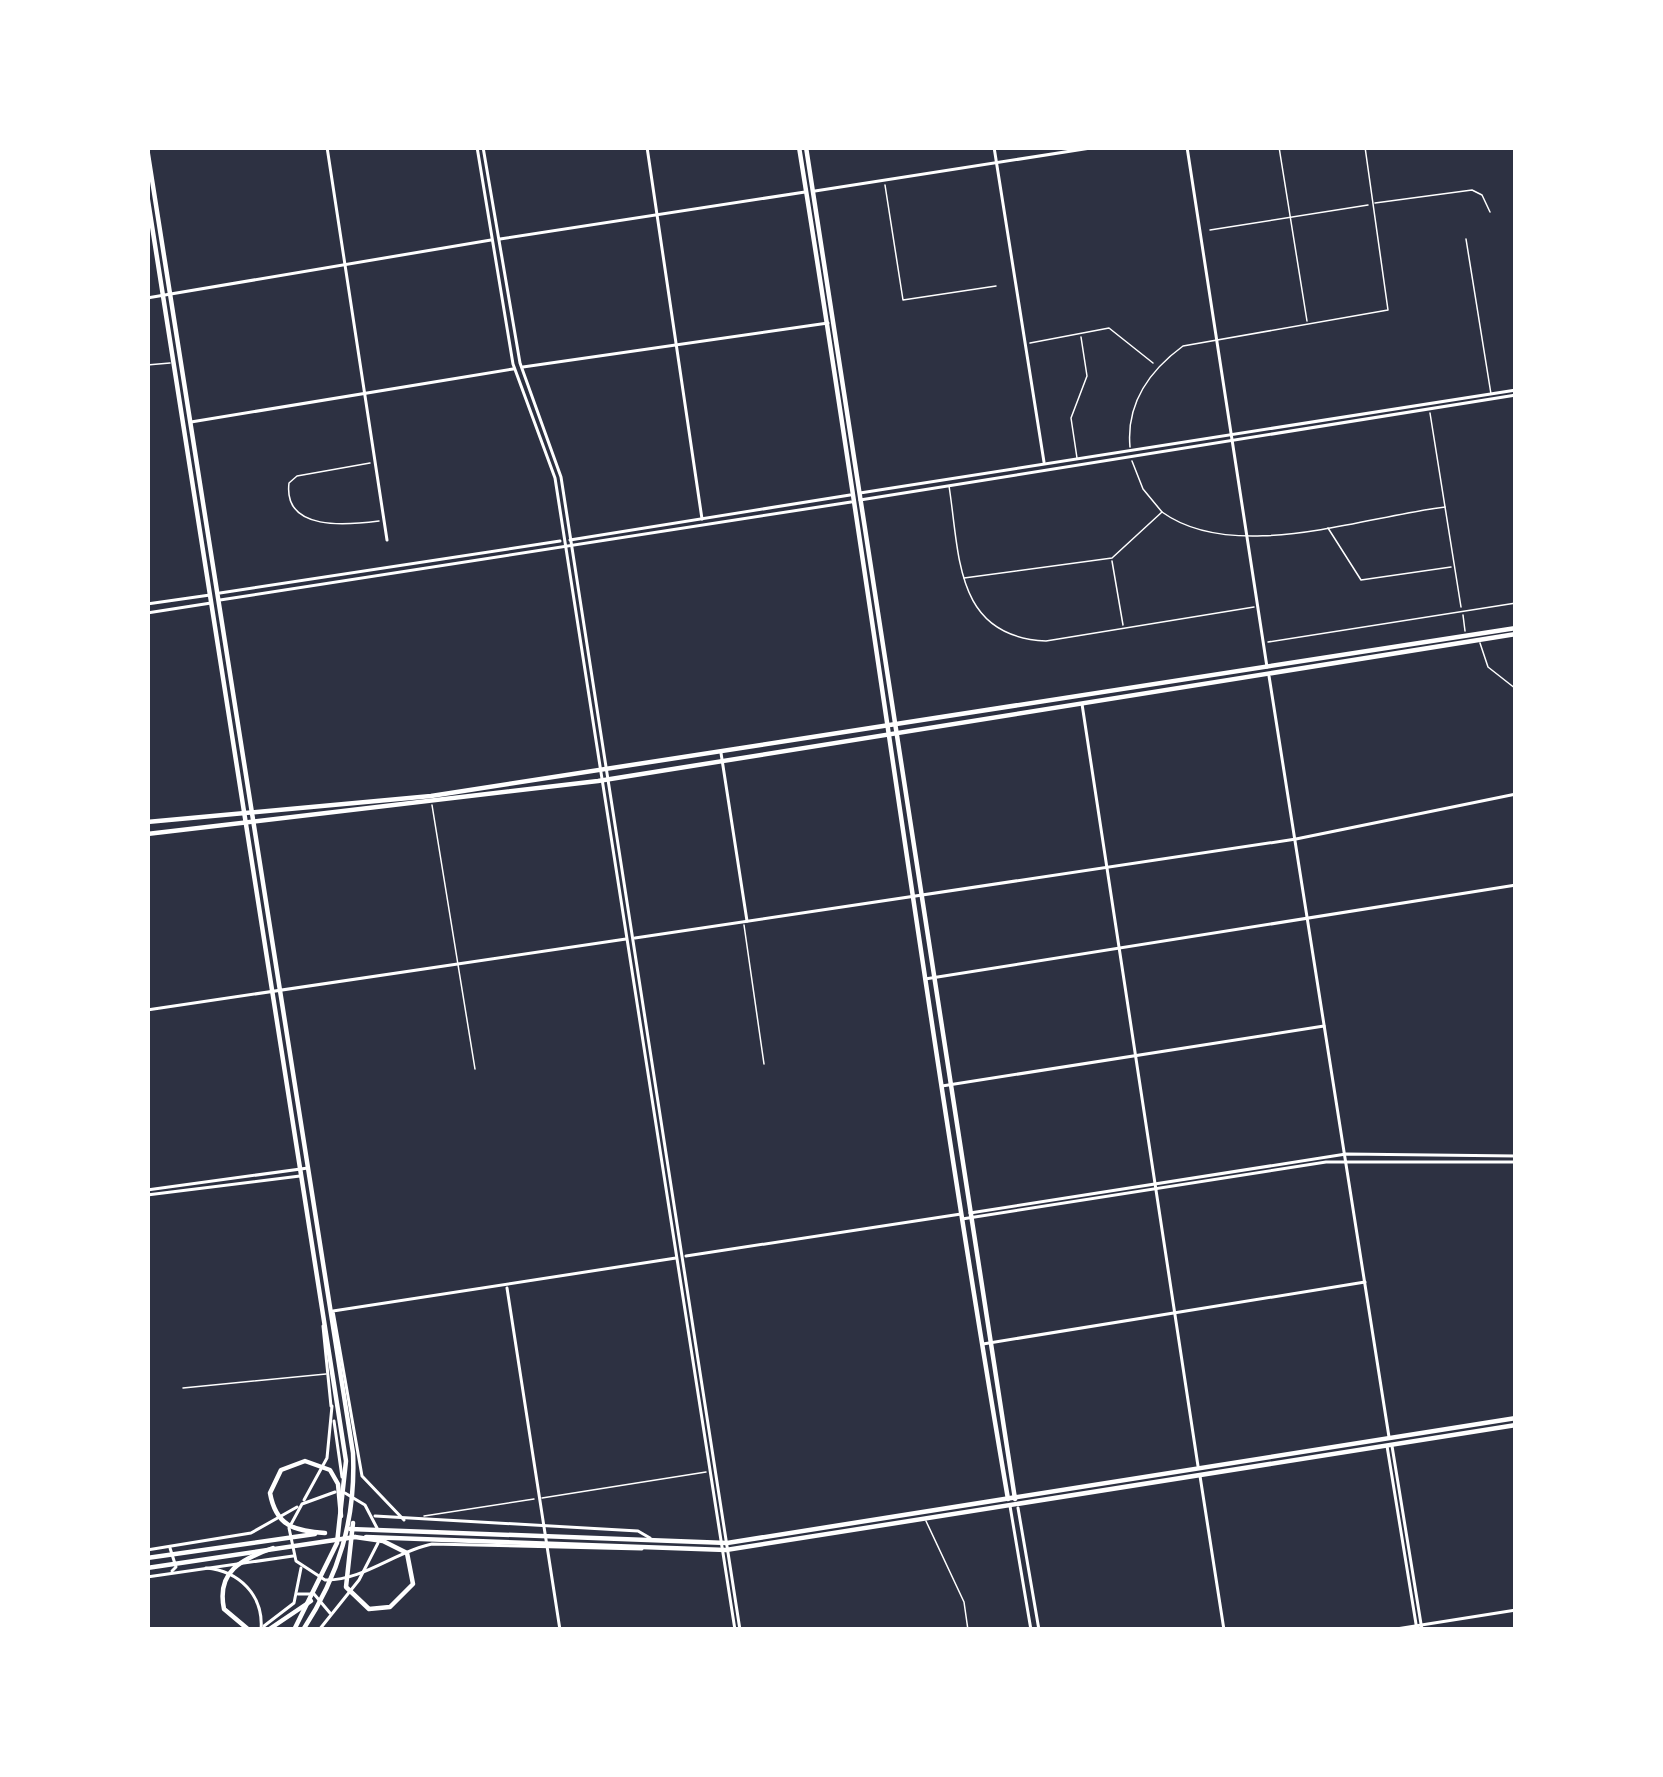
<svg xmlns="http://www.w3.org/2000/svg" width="1663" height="1777" font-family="Signika,sans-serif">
  <rect width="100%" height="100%" fill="#2d3142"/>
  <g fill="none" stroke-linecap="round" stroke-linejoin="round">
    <g stroke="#fff" stroke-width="1.5">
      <polyline points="1279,147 1307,321"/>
      <polyline points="885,185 903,300 996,286"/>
      <polyline points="1375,203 1472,190 1482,195 1490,212"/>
      <polyline points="1210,230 1368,205"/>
      <polyline points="1466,239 1491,394"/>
      <polyline points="1030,343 1109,328 1153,363"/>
      <polyline points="147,365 170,363"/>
      <polyline points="1430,413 1461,607"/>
      <path d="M1130 447C1126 403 1149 371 1183 346L1388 310 1365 147"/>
      <polyline points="1077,458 1071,418 1087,376 1081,337"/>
      <polyline points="1132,461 1143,489 1162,512"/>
      <path d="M370 463 297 476 289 483C283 532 348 525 379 521"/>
      <path d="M949 486C960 555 954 637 1046 641L1254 607"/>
      <polyline points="1328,528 1361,580 1451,567"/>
      <polyline points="1112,561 1123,625"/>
      <path d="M964 578 1112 558 1162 512C1234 564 1362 517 1445 507"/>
      <polyline points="1463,615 1465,631"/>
      <polyline points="1268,642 1516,603"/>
      <polyline points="1480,643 1488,667 1516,689"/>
      <polyline points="432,805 475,1069"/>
      <polyline points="744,925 764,1064"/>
      <polyline points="183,1388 326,1374"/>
      <polyline points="542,1498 706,1472"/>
      <polyline points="424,1516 534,1499"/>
      <polyline points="926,1521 964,1602 968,1630"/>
    </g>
    <g stroke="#fff" stroke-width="3">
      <polyline points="327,147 387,540"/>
      <polyline points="477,147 513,364 555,478 735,1630"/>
      <polyline points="483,147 520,363 561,477 740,1630"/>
      <polyline points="647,147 702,519"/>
      <polyline points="994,147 1044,462"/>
      <polyline points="1187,147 1267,667"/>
      <polyline points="815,191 1097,147"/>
      <polyline points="500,239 805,192"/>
      <polyline points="147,298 491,240"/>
      <polyline points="523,367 828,323"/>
      <polyline points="191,422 513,369"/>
      <polyline points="860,493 1516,390"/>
      <polyline points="860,500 1516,395"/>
      <polyline points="570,540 850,495"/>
      <polyline points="220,593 560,541"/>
      <polyline points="220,600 851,502"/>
      <polyline points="147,604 210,595"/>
      <polyline points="147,613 211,603"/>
      <polyline points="1269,676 1389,1437"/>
      <polyline points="1082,704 1198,1466"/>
      <polyline points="721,753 747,921"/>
      <polyline points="635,938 1296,839 1516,794"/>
      <polyline points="925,979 1516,885"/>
      <polyline points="147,1010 626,939"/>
      <polyline points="942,1086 1324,1026"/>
      <polyline points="147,1190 308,1168"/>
      <polyline points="147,1195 300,1176"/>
      <polyline points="970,1213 1346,1154 1516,1156"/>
      <polyline points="962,1219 1326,1162 1516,1162"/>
      <polyline points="686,1256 961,1214"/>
      <polyline points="507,1288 560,1630"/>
      <polyline points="323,1326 331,1406"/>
      <polyline points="983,1344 1365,1282"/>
      <polyline points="334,1421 342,1477"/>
      <polyline points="1387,1446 1417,1630"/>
      <polyline points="1392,1446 1422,1630"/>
      <polyline points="1200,1476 1224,1630"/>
      <path d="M335 1492 302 1504 289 1528 296 1561 325 1580C363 1581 396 1551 432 1544L642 1549"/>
      <polyline points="345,1493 365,1505 377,1528"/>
      <polyline points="304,1500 327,1458 332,1406"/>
      <polyline points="1010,1506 1031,1630"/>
      <polyline points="1018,1508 1039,1630"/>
      <polyline points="375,1516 638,1531 650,1538"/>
      <polyline points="404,1520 362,1476 333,1311 676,1258"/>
      <polyline points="170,1548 176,1567 172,1571"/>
      <polyline points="147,1550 251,1533 297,1507"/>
      <path d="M206 1568C239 1571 264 1595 261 1630"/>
      <polyline points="147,1577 293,1556"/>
      <polyline points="298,1594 314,1594 330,1613"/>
      <polyline points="264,1626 294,1603 301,1568"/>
      <polyline points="319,1630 359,1580 378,1543"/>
      <polyline points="1390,1630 1516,1610"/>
    </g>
    <g stroke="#fff" stroke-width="4.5">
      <path d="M799 147C872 597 931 1050 1008 1499"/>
      <polyline points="806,147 1015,1499"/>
      <polyline points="350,1529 727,1543 1516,1418"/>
      <polyline points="366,1537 726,1550 1516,1425"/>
      <polyline points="147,1558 315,1534"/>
      <polyline points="147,1568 355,1537"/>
    </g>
    <g stroke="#fff" stroke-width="4.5">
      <path d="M147 148 353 1453C356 1519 339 1575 303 1630"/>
      <polyline points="147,194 346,1461 337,1543 294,1630"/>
      <polyline points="147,822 431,796 1516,628"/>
      <polyline points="147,834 598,781 1516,634"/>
      <polyline points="353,1523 346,1587 369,1609 390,1607 413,1584 407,1553 383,1541 355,1537"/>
      <path d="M325 1533C294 1531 276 1526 270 1493L281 1470 305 1461 330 1470 338 1484 341 1516"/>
      <path d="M249 1630 224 1609C216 1571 242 1559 273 1548"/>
      <polyline points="268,1630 311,1601"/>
    </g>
  </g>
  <rect width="1663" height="1777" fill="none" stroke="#ffffff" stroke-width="300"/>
</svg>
